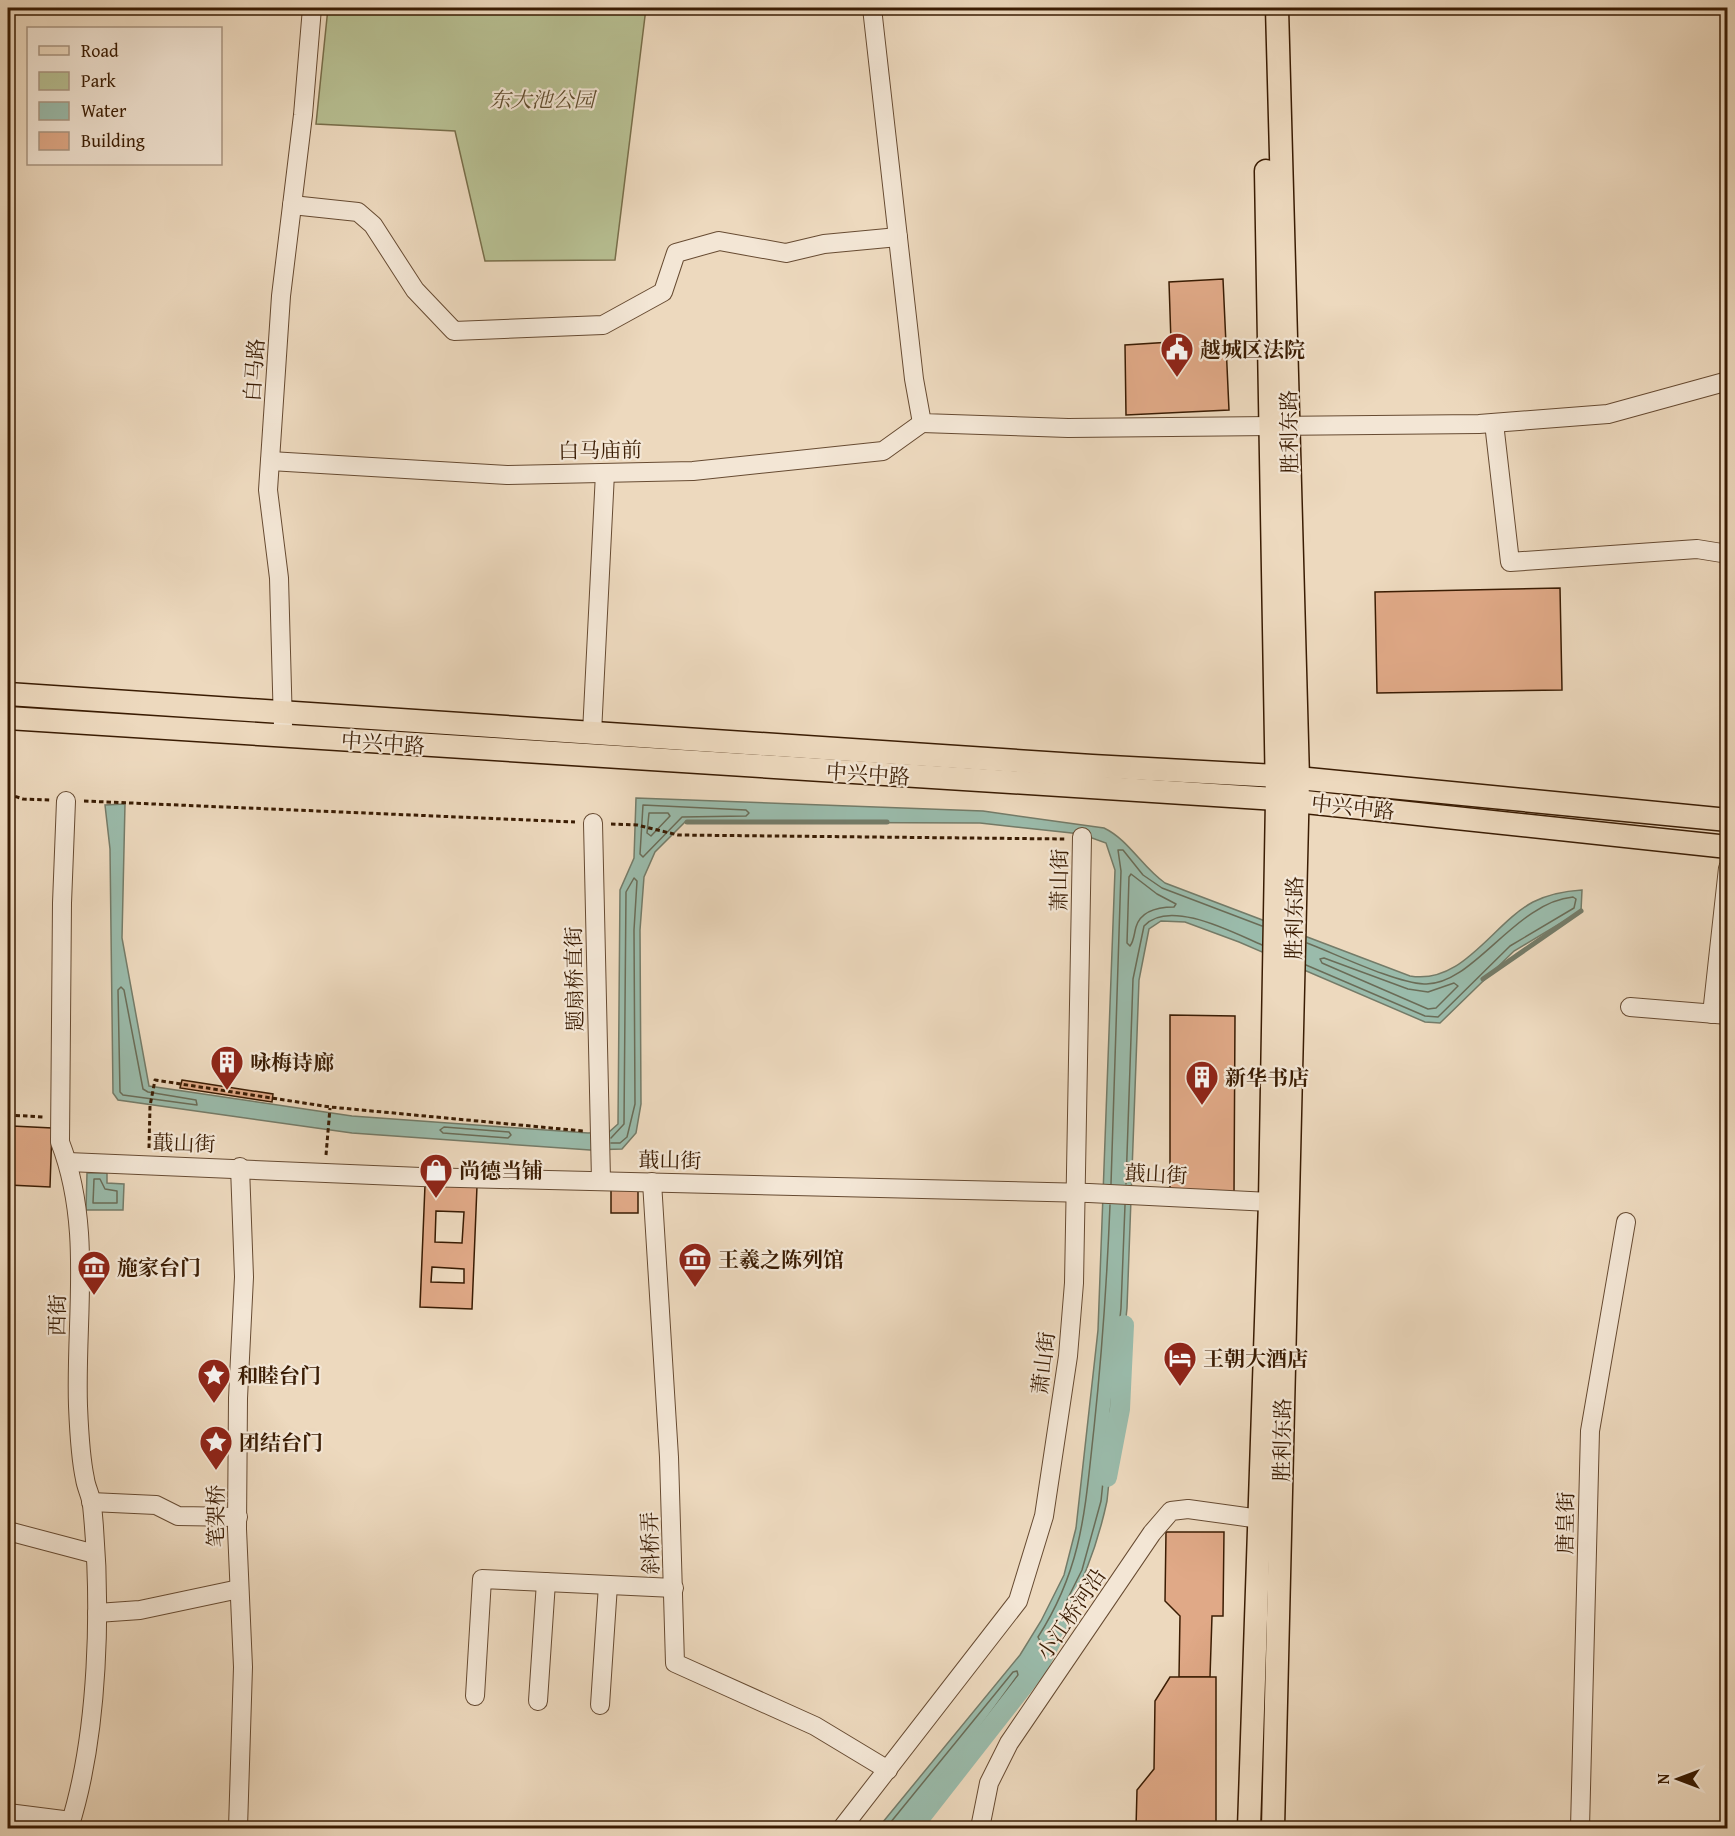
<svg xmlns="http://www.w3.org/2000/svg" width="1735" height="1836" font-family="'Gentium Book Plus','Noto Serif SC',serif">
  <rect width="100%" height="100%" fill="#edd9be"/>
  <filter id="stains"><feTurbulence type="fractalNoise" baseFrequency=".00333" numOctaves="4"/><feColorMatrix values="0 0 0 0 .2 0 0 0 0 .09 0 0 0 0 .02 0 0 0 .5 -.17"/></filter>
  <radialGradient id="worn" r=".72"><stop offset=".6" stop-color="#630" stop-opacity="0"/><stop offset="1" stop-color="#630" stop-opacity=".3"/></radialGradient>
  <polygon fill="#b7bf92" stroke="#786e4a" stroke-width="1.5" points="328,8 646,8 615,260 485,261 455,131 316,124"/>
  <g fill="#9abbab" stroke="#747b68" stroke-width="1.5">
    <path d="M636 798 983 811 1104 828C1129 840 1142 867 1165 883L1410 976C1463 985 1492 924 1533 902 1549 894 1565 891 1582 890L1581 911 1514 951 1440 1023 1425 1022 1239 942 1185 922 1161 921 1149 929 1139 980 1127 1308 1107 1501C1087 1594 1051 1640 997 1714 970 1753 943 1792 913 1828H878L1020 1655 1041 1621 1064 1575 1076 1528 1098 1330 1115 870 1106 843 1081 834 980 823 685 822 655 852 644 877 640 930 641 1104 636 1133 622 1149 590 1150 352 1133 118 1100 113 1093 110 849 105 805 125 804 122 938 149 1086 352 1116 588 1133 609 1132 618 1124 620 890 634 858Z"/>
    <polygon points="87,1173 107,1173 107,1183 124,1184 123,1210 86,1210"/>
  </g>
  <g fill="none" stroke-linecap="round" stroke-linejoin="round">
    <g stroke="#6a6c57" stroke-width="1.5">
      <polygon points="643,805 746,810 749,813 746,816 682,817 643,857 640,854"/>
      <polygon points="649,813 668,813 670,816 651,836 647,833"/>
      <path d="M1131 874 1157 894 1176 904 1174 907C1159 907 1141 910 1136 927 1134 934 1134 941 1130 946L1127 943 1129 877Z"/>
      <polygon points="1324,958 1408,989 1428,992 1454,983 1458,986 1436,1008 1428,1009 1322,963 1320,959"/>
      <path d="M1306 965 1425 1016 1438 1017 1510 946 1574 908 1576 899 1573 897C1515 902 1472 987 1424 984 1396 983 1336 954 1307 943"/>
      <polygon points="121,987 124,990 143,1089 148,1092 196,1100 197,1105 123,1095 120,1092 118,990"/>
      <polygon points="444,1127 509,1132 511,1135 508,1138 443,1133 440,1130"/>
      <polyline points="611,1138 624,1124 626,892 634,878 637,881 634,930 635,1104 627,1137 620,1143 611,1143"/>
      <polygon points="94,1179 100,1179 105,1189 117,1191 117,1203 93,1203"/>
      <polyline points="1111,1184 1121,871 1118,850 1123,850 1143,875 1162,888 1262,926"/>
      <path d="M1126 1184 1133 979 1144 926C1169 898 1234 933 1262 945"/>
      <path d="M1110 1205C1107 1279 1102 1353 1094 1428 1085 1508 1083 1567 1038 1637L1040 1641 1055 1624 1082 1570 1101 1501 1121 1308 1125 1205"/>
      <polyline points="886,1828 1013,1672 1017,1671 1018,1675 910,1823 909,1828"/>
    </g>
    <g stroke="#747b68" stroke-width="5">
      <polyline points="687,822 887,822"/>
      <polyline points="1483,979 1581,911"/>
    </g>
    <g stroke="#9abbab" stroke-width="20">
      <polyline points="1107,1477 1120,1409 1124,1325"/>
      <polyline points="912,1828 1038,1667 1065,1613"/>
    </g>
  </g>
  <g fill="#e0a987" stroke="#3a1c03" stroke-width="1.5" fill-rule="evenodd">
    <polygon points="1223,279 1229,410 1126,415 1125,345 1171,342 1169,282"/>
    <polygon points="1560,588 1562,690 1377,693 1375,592"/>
    <polygon points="1170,1015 1235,1016 1234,1196 1170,1196"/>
    <polygon points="182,1080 273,1094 272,1102 180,1088"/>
    <polygon points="12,1126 52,1128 50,1187 9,1185"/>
    <path d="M425 1185 477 1186 472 1309 420 1307ZM436 1211 464 1212 462 1243 435 1242ZM432 1267 464 1269V1283L431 1282Z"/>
    <rect x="611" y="1186" width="27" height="27"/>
    <polygon points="1166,1532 1224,1532 1223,1616 1212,1616 1210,1677 1179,1677 1180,1616 1165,1601"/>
    <polygon points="1170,1677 1216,1677 1216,1828 1136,1828 1137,1790 1154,1769 1155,1701"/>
  </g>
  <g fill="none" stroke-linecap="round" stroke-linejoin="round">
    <defs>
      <g id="minor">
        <polyline points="872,8 914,379 922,423 1068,428 1479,424 1608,414 1728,381"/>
        <polyline points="292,205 358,212 373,225 415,290 454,331 603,325 663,292 676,253 719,241 786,253 824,244 898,237"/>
        <polyline points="1494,423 1510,562 1697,549 1728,554"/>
        <polyline points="270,461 507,475 693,471 883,451 922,423"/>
        <polyline points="283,726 279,578 268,490 281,296 303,115 312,8"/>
        <polyline points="592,733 605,473"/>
        <path d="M66 801 62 903 60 1142C93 1227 75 1318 78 1406 79 1430 80 1456 85 1479 86 1487 91 1496 92 1505 102 1603 99 1734 69 1828"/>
        <polyline points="593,823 601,1180"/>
        <polyline points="1630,1007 1728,1015"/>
        <polyline points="1712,1014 1728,868"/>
        <polyline points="68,1162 421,1177 1089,1193 1270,1202"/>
        <polyline points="652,1182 669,1457 675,1663 815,1726 888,1770"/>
        <polyline points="91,1502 156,1505 178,1516 238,1517"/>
        <polyline points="8,1531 95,1554"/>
        <polyline points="97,1613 140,1610 239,1589"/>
        <polyline points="475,1696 482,1579 674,1588"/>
        <polyline points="538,1701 546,1582"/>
        <polyline points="600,1705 608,1585"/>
        <polyline points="8,1813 71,1821"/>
        <polyline points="238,1828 243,1667 237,1529 238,1398 244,1277 240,1167"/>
        <polyline points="842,1828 1018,1601 1044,1516 1068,1356 1074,1283 1082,837"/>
        <polyline points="980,1828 989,1783 1009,1743 1152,1533 1171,1511 1188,1509 1260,1519"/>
        <polyline points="1580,1828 1590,1431 1626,1222"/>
      </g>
      <g id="major">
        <polyline points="8,694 1092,766 1277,776 1728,820"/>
        <polyline points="8,718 1277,799 1728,847"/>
        <polyline points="1249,1828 1270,1202 1277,799 1266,171"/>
        <polyline points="1273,1828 1298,779 1277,8"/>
      </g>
    </defs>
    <use href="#minor" stroke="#674b32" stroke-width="20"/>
    <use href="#major" stroke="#3a1c03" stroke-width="25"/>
    <g stroke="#3a1c03" stroke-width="3" stroke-dasharray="4.5 3" stroke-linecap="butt">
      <polyline points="8,794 23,799 50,800"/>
      <polyline points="84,801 575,822"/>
      <polyline points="611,824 637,825 678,835 1065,839"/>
      <polyline points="8,1115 43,1117"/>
      <polyline points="149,1148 150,1106 155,1080 330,1107 583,1131"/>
      <polyline points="326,1155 330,1108"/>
    </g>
    <use href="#minor" stroke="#f3e6d5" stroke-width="18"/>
    <use href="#major" stroke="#edd9be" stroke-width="22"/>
  </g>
  <defs>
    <symbol id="civic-pin" viewBox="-11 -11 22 30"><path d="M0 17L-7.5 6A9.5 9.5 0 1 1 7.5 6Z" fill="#8f2418" stroke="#f3e6d5"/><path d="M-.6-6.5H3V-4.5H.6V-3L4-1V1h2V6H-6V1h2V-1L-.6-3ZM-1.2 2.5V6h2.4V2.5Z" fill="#fff"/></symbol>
    <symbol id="building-pin" viewBox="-11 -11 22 30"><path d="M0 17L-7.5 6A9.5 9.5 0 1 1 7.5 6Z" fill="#8f2418" stroke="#f3e6d5"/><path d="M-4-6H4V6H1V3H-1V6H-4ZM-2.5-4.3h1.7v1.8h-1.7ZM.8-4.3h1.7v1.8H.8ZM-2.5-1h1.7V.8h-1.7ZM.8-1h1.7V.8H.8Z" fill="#fff"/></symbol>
    <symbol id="shop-pin" viewBox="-11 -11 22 30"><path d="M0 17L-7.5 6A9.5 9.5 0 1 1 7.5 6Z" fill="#8f2418" stroke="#f3e6d5"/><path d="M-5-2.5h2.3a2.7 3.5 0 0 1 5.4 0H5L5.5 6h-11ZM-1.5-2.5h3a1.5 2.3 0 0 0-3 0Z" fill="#fff"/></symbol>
    <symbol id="museum-pin" viewBox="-11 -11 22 30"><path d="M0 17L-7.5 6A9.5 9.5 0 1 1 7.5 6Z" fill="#8f2418" stroke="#f3e6d5"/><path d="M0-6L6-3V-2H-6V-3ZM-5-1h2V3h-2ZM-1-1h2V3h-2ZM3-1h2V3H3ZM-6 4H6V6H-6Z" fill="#fff"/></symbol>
    <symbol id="hotel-pin" viewBox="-11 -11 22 30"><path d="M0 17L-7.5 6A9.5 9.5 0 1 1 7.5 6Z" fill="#8f2418" stroke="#f3e6d5"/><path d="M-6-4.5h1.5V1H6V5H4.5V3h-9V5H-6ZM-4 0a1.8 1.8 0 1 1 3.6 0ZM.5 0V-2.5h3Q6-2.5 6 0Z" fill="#fff"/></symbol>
    <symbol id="sight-pin" viewBox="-11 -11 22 30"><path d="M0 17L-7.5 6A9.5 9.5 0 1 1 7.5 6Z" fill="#8f2418" stroke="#f3e6d5"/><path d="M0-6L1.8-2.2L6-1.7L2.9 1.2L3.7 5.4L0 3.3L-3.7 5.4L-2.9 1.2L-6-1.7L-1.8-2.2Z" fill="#fff"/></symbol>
  </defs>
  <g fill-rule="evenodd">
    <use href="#civic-pin" x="1158" y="330" width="38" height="52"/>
    <use href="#building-pin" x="208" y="1043" width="38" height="52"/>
    <use href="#building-pin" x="1183" y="1058" width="38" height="52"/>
    <use href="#shop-pin" x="417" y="1151" width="38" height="52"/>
    <use href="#museum-pin" x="676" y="1240" width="38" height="52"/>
    <use href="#museum-pin" x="75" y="1248" width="38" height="52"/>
    <use href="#hotel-pin" x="1161" y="1339" width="38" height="52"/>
    <use href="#sight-pin" x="195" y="1356" width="38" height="52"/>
    <use href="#sight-pin" x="197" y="1423" width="38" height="52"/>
  </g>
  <g text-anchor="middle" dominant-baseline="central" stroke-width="4.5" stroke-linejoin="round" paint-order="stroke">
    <g font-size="21" font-style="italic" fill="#604d2e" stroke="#f3e6d5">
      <text x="542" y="99">东大池公园</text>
    </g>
    <g font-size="21" font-weight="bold" fill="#3a1c03" stroke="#f3e6d5" text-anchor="start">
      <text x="1200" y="349">越城区法院</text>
      <text x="250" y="1062">咏梅诗廊</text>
      <text x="1225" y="1077">新华书店</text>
      <text x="459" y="1170">尚德当铺</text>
      <text x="718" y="1259">王羲之陈列馆</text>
      <text x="117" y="1267">施家台门</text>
      <text x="1203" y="1358">王朝大酒店</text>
      <text x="237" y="1375">和睦台门</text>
      <text x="239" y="1442">团结台门</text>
    </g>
    <g font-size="21" fill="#3a1c03" stroke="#f3e6d5">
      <text transform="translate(254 370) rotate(-86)">白马路</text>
      <text transform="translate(1289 432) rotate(-91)">胜利东路</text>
      <text transform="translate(600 450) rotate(-1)">白马庙前</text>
      <text transform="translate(383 743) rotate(4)">中兴中路</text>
      <text transform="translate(868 774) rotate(4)">中兴中路</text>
      <text transform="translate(1353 807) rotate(6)">中兴中路</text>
      <text transform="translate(1059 880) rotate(-89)">萧山街</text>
      <text transform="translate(1294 918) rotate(-89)">胜利东路</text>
      <text transform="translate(574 979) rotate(-91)">题扇桥直街</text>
      <text transform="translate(184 1143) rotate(2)">蕺山街</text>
      <text transform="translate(670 1160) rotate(1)">蕺山街</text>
      <text transform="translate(1156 1174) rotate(3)">蕺山街</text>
      <text transform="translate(57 1315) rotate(-89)">西街</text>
      <text transform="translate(1043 1363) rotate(-83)">萧山街</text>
      <text transform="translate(1282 1440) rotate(-89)">胜利东路</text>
      <text transform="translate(215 1516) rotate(-90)">笔架桥</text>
      <text transform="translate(1565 1523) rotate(-89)">唐皇街</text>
      <text transform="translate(650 1543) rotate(-92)">斜桥弄</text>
      <text transform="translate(1071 1614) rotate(-56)">小江桥河沿</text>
    </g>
  </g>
  <rect width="1735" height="1836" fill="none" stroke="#edd9be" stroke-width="30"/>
  <rect x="9" y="9" width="1717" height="1818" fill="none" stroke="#3a1c03" stroke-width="3"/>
  <rect x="15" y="15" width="1705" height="1806" fill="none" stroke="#3a1c03" stroke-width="1.5"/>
  <rect x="27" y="27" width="195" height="138" fill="#f3e6d5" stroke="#a99581" stroke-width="1.5"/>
  <rect x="39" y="46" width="30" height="9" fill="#edd9be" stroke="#a99581" stroke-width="1.5"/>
  <text x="81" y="57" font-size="18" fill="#3a1c03">Road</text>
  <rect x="39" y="72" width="30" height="18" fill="#b7bf92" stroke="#a99581" stroke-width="1.5"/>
  <text x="81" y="87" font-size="18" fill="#3a1c03">Park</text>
  <rect x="39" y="102" width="30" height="18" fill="#9abbab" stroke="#a99581" stroke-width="1.5"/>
  <text x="81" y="117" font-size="18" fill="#3a1c03">Water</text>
  <rect x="39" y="132" width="30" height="18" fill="#e0a987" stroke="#a99581" stroke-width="1.5"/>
  <text x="81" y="147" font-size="18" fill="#3a1c03">Building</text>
  <g transform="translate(1678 1779) rotate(270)" stroke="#f3e6d5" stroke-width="4.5" paint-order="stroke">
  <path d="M0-4.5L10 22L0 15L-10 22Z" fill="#3a1c03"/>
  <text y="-9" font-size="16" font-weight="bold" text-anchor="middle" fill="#3a1c03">N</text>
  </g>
  <rect width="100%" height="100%" filter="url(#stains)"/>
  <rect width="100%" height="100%" fill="url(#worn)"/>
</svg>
